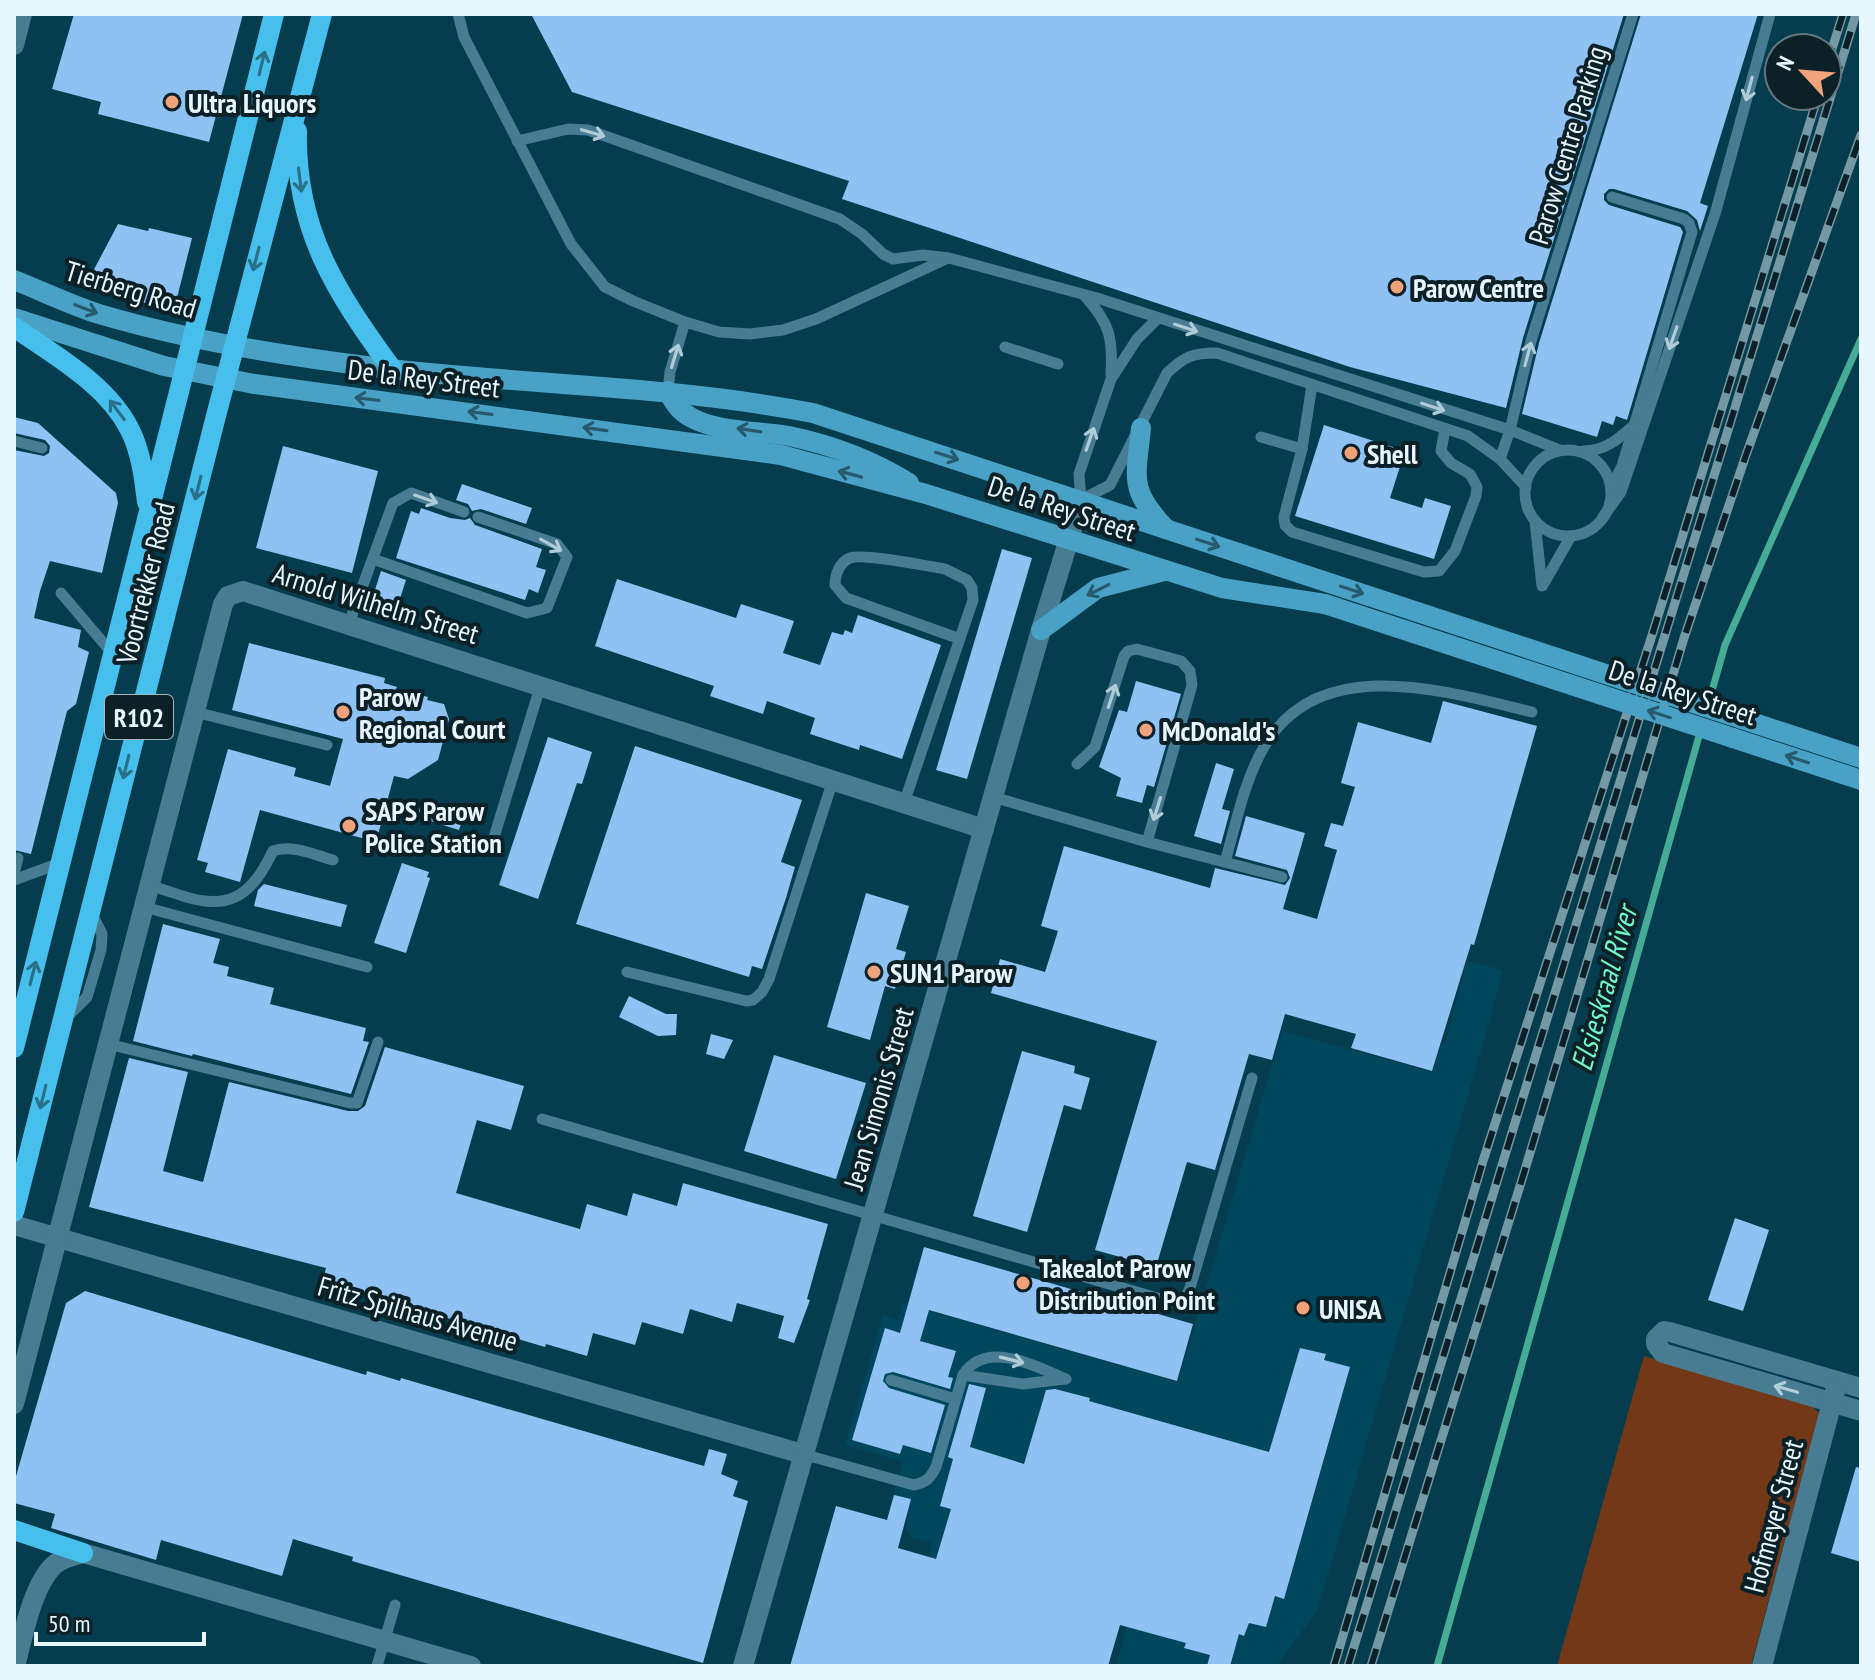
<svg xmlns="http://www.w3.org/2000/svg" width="1875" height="1680" font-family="'PT Sans Narrow',sans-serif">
  <rect width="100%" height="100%" fill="#053c4e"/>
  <polygon fill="#00475d" points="1467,961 1503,970 1492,1013 1318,1609 1277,1666 1116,1666 1127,1625 1123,1612 928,1557 932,1543 913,1538 905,1528 909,1515 889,1509 903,1462 845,1445 883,1315 898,1320 902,1303 1178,1382 1282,1031 1432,1072 1442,1043 1445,1044"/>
  <polygon fill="#733817" points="1644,1356 1809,1403 1819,1413 1751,1666 1557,1666"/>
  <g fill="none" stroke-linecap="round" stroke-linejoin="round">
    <g stroke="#46ac95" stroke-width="7">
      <polyline points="1708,705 1725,645 1861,339"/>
      <polyline points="1437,1666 1701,729"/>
    </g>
  </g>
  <g fill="#8fc2f2">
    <polygon points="74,14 243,14 209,142 98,114 101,102 52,89"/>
    <polygon points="531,14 1624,14 1523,338 1506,408 1350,367 842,199 849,181 572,92"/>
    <polygon points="1641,14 1758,14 1700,203 1708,206 1700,231 1697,220 1687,211 1614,189 1609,189 1604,194 1604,200 1609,205 1680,227 1683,232 1627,420 1616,416 1613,425 1602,421 1597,437 1522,414 1539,343"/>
    <polygon points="118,224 148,231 149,228 192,238 174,310 128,299 90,277"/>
    <polygon points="14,417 38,423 116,493 118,503 102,573 50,561 40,591 34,618 81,630 78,647 89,652 76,704 67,711 31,854 14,850 14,450 44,456 49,453 50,446 45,440 14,433"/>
    <polygon points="1324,425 1405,451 1390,498 1422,508 1425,498 1451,506 1434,559 1295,516"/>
    <polygon points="283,446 378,471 352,573 256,548"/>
    <polygon points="462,484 532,508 526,524 481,509 472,511 468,504 456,500"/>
    <polygon points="421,508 450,518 465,520 470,518 475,525 542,549 536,567 546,570 538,593 529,589 525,600 396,558 411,511 419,514"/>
    <polygon points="1002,549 1032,558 967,779 936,770"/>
    <polygon points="381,571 406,580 398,605 373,596"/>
    <polygon points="617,579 736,618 741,604 794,621 783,653 820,665 832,632 843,635 845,630 852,633 858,615 941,645 902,759 860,745 859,750 810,734 815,718 767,701 763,714 710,696 714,686 595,646"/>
    <polygon points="249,643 385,678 384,683 397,687 396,689 428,697 427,700 444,704 449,719 438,760 408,779 394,776 376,842 260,810 240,882 205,872 208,863 197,860 228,749 296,768 294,776 330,786 343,739 232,710"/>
    <polygon points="1136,681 1181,694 1154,787 1147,785 1142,803 1116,796 1121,778 1099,767 1119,710 1127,712"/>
    <polygon points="1443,701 1537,726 1474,945 1471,944 1432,1071 1351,1048 1356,1034 1285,1014 1272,1060 1249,1054 1215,1170 1187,1162 1156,1267 1095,1250 1157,1041 991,993 1000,959 1045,972 1058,931 1041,926 1064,846 1210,888 1215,868 1285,885 1290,878 1287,870 1235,856 1246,816 1305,833 1283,909 1317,919 1337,850 1324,846 1331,823 1343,826 1355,787 1341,783 1358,722 1431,743"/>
    <polygon points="548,737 592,752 582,784 577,783 538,899 499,885"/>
    <polygon points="635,746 802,800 781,862 795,867 786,898 762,969 752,966 749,977 576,924"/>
    <polygon points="1216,763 1234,769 1222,809 1230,811 1221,844 1194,836"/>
    <polygon points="423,799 465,812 459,830 417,817"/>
    <polygon points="402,863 429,872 427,877 430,878 406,953 374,943"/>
    <polygon points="264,884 347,905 341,927 254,906 258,890"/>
    <polygon points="866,893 909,906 896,949 906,952 903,962 907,963 902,982 897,981 895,989 885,986 870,1040 827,1027"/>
    <polygon points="163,924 220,939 213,963 229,967 227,976 274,988 270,1004 366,1028 363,1041 369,1042 351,1094 193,1054 192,1056 133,1041"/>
    <polygon points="629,996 666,1014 677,1014 676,1035 658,1036 619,1017"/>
    <polygon points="711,1034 733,1040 724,1059 706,1054"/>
    <polygon points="385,1047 524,1086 511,1130 477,1120 456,1193 580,1229 587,1204 627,1216 633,1193 677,1206 683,1183 828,1224 807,1299 810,1300 794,1343 778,1338 784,1316 737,1303 732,1322 690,1309 683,1334 642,1322 635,1345 593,1333 587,1356 546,1344 545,1347 353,1290 323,1279 326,1268 89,1207 129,1058 188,1072 163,1171 203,1182 229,1082 348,1111 358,1111 365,1106"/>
    <polygon points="1022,1051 1075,1066 1074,1073 1090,1078 1081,1110 1064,1105 1027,1232 973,1216"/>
    <polygon points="774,1055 866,1083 836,1179 744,1151"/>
    <polygon points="1735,1218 1769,1230 1743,1311 1708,1300"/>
    <polygon points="924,1247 1193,1324 1177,1381 929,1310 920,1341 956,1351 948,1377 953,1378 950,1389 893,1372 885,1374 883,1381 889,1388 945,1405 931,1453 903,1445 900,1454 852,1440 885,1328 900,1333"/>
    <polygon points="85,1291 366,1375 367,1371 400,1381 401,1378 704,1466 709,1449 727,1454 721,1474 738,1481 733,1496 748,1501 703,1663 352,1561 353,1557 293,1539 282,1576 161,1540 156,1560 51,1528 55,1514 14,1503 14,1483 66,1303"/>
    <polygon points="1300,1348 1326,1354 1324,1360 1350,1367 1284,1599 1275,1596 1266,1627 1249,1623 1244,1636 1239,1634 1230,1666 1207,1666 1210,1655 1184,1648 1186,1643 1120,1625 1108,1666 790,1666 836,1506 887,1520 894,1495 911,1499 898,1548 936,1559 951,1509 940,1506 953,1459 948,1457 969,1384 986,1388 970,1447 1024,1464 1046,1390 1055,1389 1090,1398 1089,1401 1269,1452"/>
    <polygon points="1856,1467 1861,1468 1861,1562 1831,1553"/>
  </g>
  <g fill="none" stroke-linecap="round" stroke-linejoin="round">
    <g stroke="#477c92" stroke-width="11">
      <polyline points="458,14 464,37 571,244 605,287 633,301 685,322 719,332 750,334 783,330 816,319 948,258"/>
      <polyline points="517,141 568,129 588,130 840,219 862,234 883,254 893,259 923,255 949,258 1097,298 1510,430 1560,450"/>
      <path d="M1085 296C1110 324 1113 338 1111 374"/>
      <path d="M1157 319 1137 339 1111 379 1079 474 1081 500 1110 485 1167 373C1185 356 1193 353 1217 353L1468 436 1500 459 1526 487"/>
      <polyline points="1005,347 1058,364"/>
      <polyline points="1312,385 1302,449 1284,517 1285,525 1292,532 1424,572 1439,571 1455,551 1476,496 1477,487 1470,474 1451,463 1441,451 1445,429"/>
      <polyline points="668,391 670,372 685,322"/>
      <polyline points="1261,437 1302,449"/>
      <polyline points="14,441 42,448"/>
      <circle cx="1568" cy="493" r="43"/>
      <path d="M1583 451C1605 451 1617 440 1633 426"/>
      <polyline points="1500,459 1510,430 1531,341 1633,14"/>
      <polyline points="1611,488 1622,466 1692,232 1689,223 1684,219 1612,197"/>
      <polyline points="1603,517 1621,492 1715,214 1770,14"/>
      <polyline points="1535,521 1542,586"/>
      <polyline points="373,559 527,613 547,608 567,557 557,544 478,517"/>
      <polyline points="1543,585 1571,536"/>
      <polyline points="61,593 112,653"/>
      <polyline points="349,623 393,503 411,493 464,512"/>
      <polyline points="195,712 327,745"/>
      <polyline points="1077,764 1095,747 1124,656 1128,651 1137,649 1181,661 1190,671 1192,685 1147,842"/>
      <polyline points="993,797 1147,842 1282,877"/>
      <path d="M904 803 973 600 972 588 967 580 945 569C927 566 863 553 850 558 840 562 835 574 835 585L846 598 960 639"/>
      <polyline points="491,847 541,684"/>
      <path d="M1225 862C1236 824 1244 781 1264 747 1319 651 1448 692 1532 712"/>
      <polyline points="14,874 18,858"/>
      <polyline points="14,880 60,863"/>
      <path d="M149 885C186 896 224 917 253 883 262 874 267 862 273 851 291 844 315 855 333 860"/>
      <polyline points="144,907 367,967"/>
      <polyline points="627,972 746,1001 753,1000 762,992 769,979 833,780"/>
      <polyline points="65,1019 87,997 101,950 102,934 90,910"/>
      <polyline points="108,1044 350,1103 357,1103 378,1042"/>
      <polyline points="542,1119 1178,1304 1186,1297 1190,1288 1252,1078"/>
      <polyline points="963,1375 1023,1384 1065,1379"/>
      <polyline points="891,1380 955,1399"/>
      <path d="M806 1455 914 1485C926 1482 930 1479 936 1467L963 1375C986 1339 1035 1366 1066 1379"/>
      <polyline points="377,1666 395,1605"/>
    </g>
    <g stroke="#477c92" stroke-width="20">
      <polyline points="14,45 22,14"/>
      <polyline points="14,1225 806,1455"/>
      <polyline points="1861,1388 1670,1332 1664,1331 1656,1339 1656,1344 1663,1353 1861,1411"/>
      <polyline points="14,1404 223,604 228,596 243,591 984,829"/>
      <path d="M15 1666C23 1637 32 1586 54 1565 62 1558 72 1556 83 1553L471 1666"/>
      <polyline points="743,1666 1041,630 1081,500"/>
      <polyline points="1762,1666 1835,1391"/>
    </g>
    <g stroke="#49a2c5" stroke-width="20">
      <path d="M14 280C42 291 70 305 99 314 194 342 292 357 390 369 532 385 673 386 813 413L1278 566"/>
      <polyline points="14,318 164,366 254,384 781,455 926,494 1222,588 1325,604"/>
      <path d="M668 391C674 403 680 412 692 418 717 432 760 431 789 436 832 445 872 460 909 483"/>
      <path d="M1141 428C1136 478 1128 489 1166 529"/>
      <polyline points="1041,630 1098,588 1164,571"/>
      <polyline points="1742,719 1861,758"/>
      <polyline points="1733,738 1861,780"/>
    </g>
    <g stroke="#46bfed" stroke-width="20">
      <path d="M297 131C295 230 336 292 392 369"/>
      <path d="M14 327C54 355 107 384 130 430 141 452 144 477 147 502"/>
      <polyline points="14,1048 274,14"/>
      <polyline points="14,1212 217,412 322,14"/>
      <polyline points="14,1530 83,1553"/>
    </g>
    <defs>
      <g id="rail">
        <polyline points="1827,65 1843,14"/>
        <polyline points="1334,1666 1483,1161 1654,629 1818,96"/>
        <polyline points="1348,1666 1856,14"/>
        <polyline points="1371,1666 1524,1173 1684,638 1746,455 1861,135"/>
      </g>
    </defs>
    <use href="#rail" stroke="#7498a4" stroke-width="9"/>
    <use href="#rail" stroke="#0c2028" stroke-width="6" stroke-dasharray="18" stroke-linecap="butt"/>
    <g stroke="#49a2c5" stroke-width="20">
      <polyline points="1278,566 1742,719"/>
      <polyline points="1325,604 1733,738"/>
    </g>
  </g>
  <defs><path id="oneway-shaft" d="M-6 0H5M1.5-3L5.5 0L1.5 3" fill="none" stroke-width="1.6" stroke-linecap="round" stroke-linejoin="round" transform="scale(2)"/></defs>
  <g stroke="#29708a">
    <use href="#oneway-shaft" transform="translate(262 63) rotate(-76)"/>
    <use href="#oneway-shaft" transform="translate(300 180) rotate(83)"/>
    <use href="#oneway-shaft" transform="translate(256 259) rotate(105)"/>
    <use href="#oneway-shaft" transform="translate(117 410) rotate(-127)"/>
    <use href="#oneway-shaft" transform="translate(198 488) rotate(104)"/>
    <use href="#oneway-shaft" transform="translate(126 767) rotate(104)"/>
    <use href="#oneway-shaft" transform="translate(33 973) rotate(-76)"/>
    <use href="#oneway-shaft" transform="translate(43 1097) rotate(104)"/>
  </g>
  <g stroke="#b0ccd8">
    <use href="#oneway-shaft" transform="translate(1749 89) rotate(105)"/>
    <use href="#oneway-shaft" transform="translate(593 133) rotate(16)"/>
    <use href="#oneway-shaft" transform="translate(1186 328) rotate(18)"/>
    <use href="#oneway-shaft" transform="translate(1673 338) rotate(109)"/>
    <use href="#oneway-shaft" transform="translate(1528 354) rotate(-75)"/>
    <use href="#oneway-shaft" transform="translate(675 356) rotate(-73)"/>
    <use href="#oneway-shaft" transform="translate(1433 407) rotate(18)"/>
    <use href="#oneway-shaft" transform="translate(1090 439) rotate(-71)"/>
    <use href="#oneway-shaft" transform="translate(426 499) rotate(19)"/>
    <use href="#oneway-shaft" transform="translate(551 545) rotate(29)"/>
    <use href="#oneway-shaft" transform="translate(1112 696) rotate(-72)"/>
    <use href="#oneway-shaft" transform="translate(1157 809) rotate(107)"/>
    <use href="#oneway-shaft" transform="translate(1012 1360) rotate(14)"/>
    <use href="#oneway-shaft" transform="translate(1786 1389) rotate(-164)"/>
  </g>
  <g stroke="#275a6f">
    <use href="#oneway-shaft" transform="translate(86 309) rotate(21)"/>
    <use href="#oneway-shaft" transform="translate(367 399) rotate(-173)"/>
    <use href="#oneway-shaft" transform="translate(480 413) rotate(-173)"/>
    <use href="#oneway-shaft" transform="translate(595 429) rotate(-172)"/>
    <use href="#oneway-shaft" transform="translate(749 430) rotate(-171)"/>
    <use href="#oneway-shaft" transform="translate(947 456) rotate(18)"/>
    <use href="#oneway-shaft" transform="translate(850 474) rotate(-165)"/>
    <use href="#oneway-shaft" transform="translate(1208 543) rotate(18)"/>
    <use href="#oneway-shaft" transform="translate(1098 590) rotate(153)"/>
    <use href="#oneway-shaft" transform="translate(1352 590) rotate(18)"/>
    <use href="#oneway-shaft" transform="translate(1659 714) rotate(-162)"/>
    <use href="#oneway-shaft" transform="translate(1797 759) rotate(-162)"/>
  </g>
  <g fill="#f0a27b" stroke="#0c2028" stroke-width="3">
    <circle cx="172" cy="102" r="8"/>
    <circle cx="1397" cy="287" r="8"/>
    <circle cx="1351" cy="453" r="8"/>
    <circle cx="343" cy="712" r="8"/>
    <circle cx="1146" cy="730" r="8"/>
    <circle cx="349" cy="826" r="8"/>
    <circle cx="874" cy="972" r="8"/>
    <circle cx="1023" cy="1283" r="8"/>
    <circle cx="1303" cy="1308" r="8"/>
  </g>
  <g text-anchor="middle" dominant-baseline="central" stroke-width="8" stroke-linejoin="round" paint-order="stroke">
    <rect fill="#0c2028" stroke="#a6b6be" stroke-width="2" x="105" y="695" width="68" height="44" rx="6"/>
    <g font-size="26" font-weight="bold" fill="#e8f7fe">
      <text x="139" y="717">R102</text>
    </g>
    <g font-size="28" font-weight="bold" fill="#e8f7fe" stroke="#0c2028" text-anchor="start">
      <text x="188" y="102">Ultra Liquors</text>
      <text x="1413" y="287">Parow Centre</text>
      <text x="1367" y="453">Shell</text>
      <text x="359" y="696">Parow<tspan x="359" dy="32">Regional Court</tspan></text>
      <text x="1162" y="730">McDonald's</text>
      <text x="365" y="810">SAPS Parow<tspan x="365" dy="32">Police Station</tspan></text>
      <text x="890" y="972">SUN1 Parow</text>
      <text x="1039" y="1267">Takealot Parow<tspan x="1039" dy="32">Distribution Point</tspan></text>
      <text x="1319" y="1308">UNISA</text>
    </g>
    <g font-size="28" fill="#e8f7fe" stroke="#0c2028">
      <text transform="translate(1567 145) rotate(-73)">Parow Centre Parking</text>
      <text transform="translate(131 289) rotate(17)">Tierberg Road</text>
      <text transform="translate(424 378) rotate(7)">De la Rey Street</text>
      <text transform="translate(1062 508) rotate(18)">De la Rey Street</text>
      <text transform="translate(145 583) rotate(-76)">Voortrekker Road</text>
      <text transform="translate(376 603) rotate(17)">Arnold Wilhelm Street</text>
      <text transform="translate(1683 692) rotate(18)">De la Rey Street</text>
      <text transform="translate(878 1098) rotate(-74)">Jean Simonis Street</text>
      <text transform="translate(418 1313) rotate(16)">Fritz Spilhaus Avenue</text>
      <text transform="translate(1773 1516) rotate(-75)">Hofmeyer Street</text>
    </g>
    <g font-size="30" font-style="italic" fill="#6ef9c8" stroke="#0c2028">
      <text transform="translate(1603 988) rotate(-74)">Elsieskraal River</text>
    </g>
  </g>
  <rect width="1875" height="1680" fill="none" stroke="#e8f7fe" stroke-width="32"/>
  <g transform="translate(1803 72) rotate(296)"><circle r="38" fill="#0c2028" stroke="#64767e" stroke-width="2"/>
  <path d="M0-6L14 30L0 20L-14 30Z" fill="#f0a27b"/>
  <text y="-12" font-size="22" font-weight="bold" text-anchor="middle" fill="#e8f7fe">N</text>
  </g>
  <path d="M36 1632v12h168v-12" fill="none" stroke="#e8f7fe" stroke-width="4"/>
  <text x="48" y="1632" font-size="24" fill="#e8f7fe" stroke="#0c2028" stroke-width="6" paint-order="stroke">50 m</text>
</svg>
